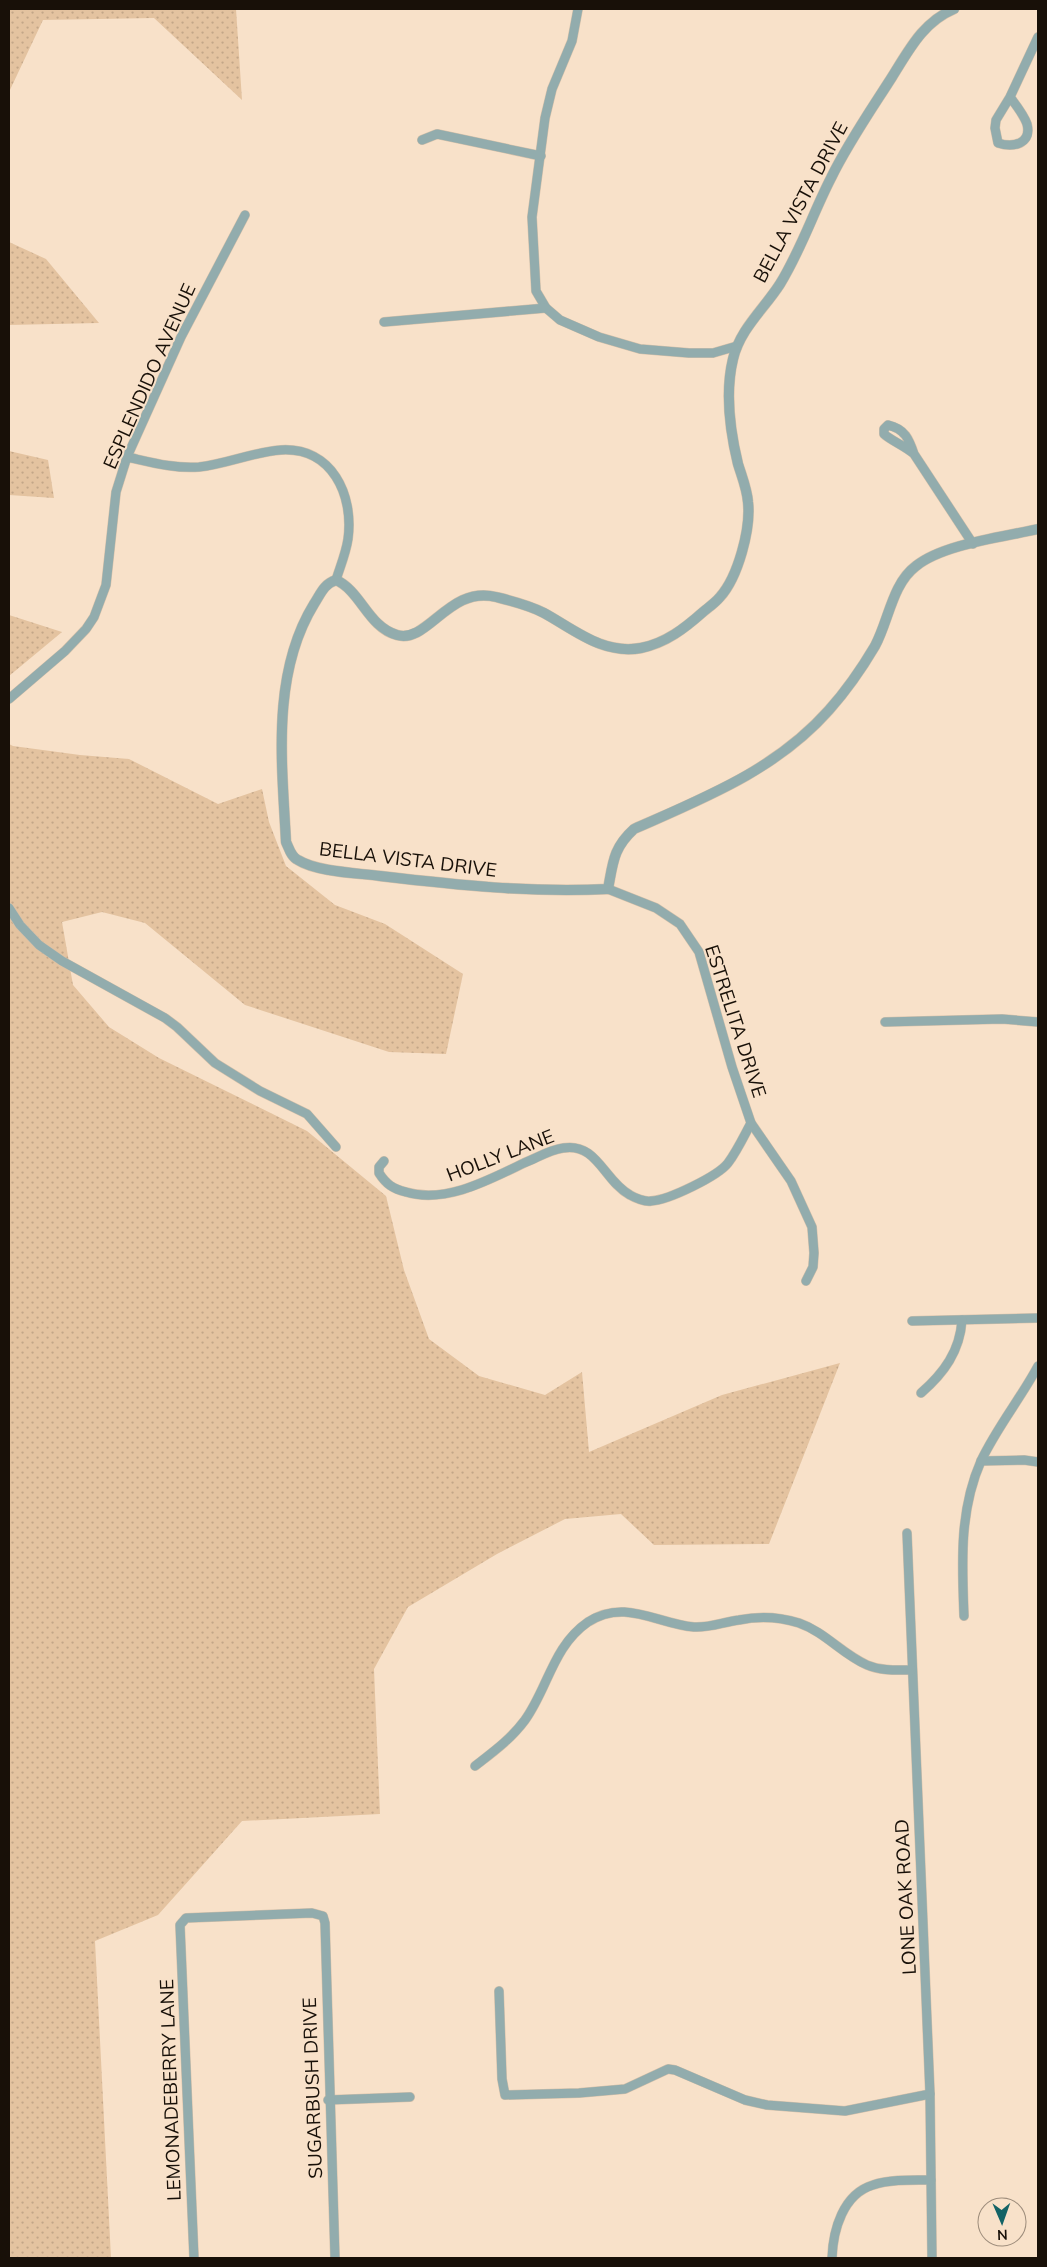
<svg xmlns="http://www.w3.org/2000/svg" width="1047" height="2267" font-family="Mulish,sans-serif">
  <defs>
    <pattern id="green-dots" width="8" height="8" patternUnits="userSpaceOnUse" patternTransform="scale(1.25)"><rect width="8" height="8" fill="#e4c3a0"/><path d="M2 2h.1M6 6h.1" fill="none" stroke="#c3a688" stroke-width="1.8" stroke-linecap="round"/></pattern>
  </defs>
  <rect width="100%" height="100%" fill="#f8e1c9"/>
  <g fill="url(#green-dots)">
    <polygon points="9,9 236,9 242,100 154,18 43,20 9,92"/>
    <polygon points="9,242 46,259 99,323 9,325"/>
    <polygon points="9,451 48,460 54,498 9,495"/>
    <polygon points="9,615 62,632 9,676"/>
    <polygon points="9,744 13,746 80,755 129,759 218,804 262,789 269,822 286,866 335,905 385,924 463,974 446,1054 389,1052 245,1005 145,923 102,912 62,922 73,985 109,1027 159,1058 307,1131 386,1196 404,1270 429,1339 479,1376 545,1395 582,1372 589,1452 722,1395 840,1363 769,1544 654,1545 621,1514 565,1519 497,1554 408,1607 374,1669 380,1814 242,1821 158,1915 95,1941 111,2258 9,2258"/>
  </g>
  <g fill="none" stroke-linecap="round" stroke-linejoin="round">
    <defs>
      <g id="minor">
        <polyline points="578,9 572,41 552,89 545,118 532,217 536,291 546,308 560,320 599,337 640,349 689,353 713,353 737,346"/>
        <path d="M1010 97C1016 105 1024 115 1027 124 1032 144 1013 148 998 143L995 128 996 120 1010 97 1038 37"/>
        <polyline points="422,140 437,134 541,156"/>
        <polyline points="384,322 546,308"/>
        <path d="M914 454C909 439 905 429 888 425L884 429V434C890 440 905 446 914 454L973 544"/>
        <path d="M127 457C150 462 175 469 199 467 227 464 253 452 281 450 332 447 354 495 348 539 346 553 340 567 336 580"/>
        <polyline points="9,699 65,651 86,629 94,617 106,585 116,492 127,457 181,337 245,215"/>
        <polyline points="608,889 656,908 680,924 699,952 732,1067 751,1123 791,1181 812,1227 814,1253 813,1267 806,1281"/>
        <polyline points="9,908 20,925 39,945 62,961 165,1018 177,1027 215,1063 260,1091 307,1114 336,1147"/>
        <polyline points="885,1022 1002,1019 1038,1022"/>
        <path d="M384 1161 379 1167V1173C386 1184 393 1189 406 1192 445 1204 489 1180 524 1163 537 1158 549 1150 563 1148 597 1142 604 1181 630 1195 635 1198 645 1202 651 1201 669 1200 718 1176 728 1163 737 1151 744 1136 751 1123"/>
        <polyline points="912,1321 1038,1318"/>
        <path d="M921 1393C944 1373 960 1351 962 1320"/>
        <polyline points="981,1461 1024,1460 1038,1462"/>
        <polyline points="907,1533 930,2094 932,2258"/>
        <path d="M964 1616C962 1563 959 1511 981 1461 997 1427 1021 1398 1038 1366"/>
        <path d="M475 1766C493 1752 511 1739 525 1720 548 1688 553 1646 588 1622 625 1598 657 1624 694 1627 710 1628 723 1622 739 1620 758 1616 780 1617 799 1623 825 1632 842 1654 867 1665 881 1671 896 1670 911 1670"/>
        <polyline points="499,1991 502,2079 505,2095 579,2093 625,2089 668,2069 675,2070 745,2100 767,2105 845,2111 930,2094"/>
        <polyline points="328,2100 410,2097"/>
        <polyline points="194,2258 180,1925 186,1918 312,1913 323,1916 325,1923 335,2258"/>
        <path d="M832 2258C833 2230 843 2194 873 2185 890 2179 913 2180 931 2180"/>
      </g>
      <path id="tertiary" d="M954 9C923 22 909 50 892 77 871 110 848 143 831 178 813 213 801 250 780 284 764 309 740 329 733 359 725 392 730 431 738 464 742 477 747 489 748 502 751 529 738 577 720 597 715 603 709 607 703 612 685 628 666 643 641 648 603 655 575 630 544 613 529 605 512 601 496 597 449 585 428 644 397 635 368 627 361 591 336 580 324 584 321 593 314 604 271 674 282 763 286 842 289 848 291 857 298 860 317 872 358 873 380 876 457 885 531 893 608 889 613 863 613 848 634 829 704 798 776 770 829 710 846 691 862 668 875 646 889 620 892 584 916 566 943 544 1004 537 1038 529"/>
    </defs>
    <use href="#minor" stroke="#d4c0aa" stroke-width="10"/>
    <use href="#tertiary" stroke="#d4c0aa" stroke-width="11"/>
    <use href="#minor" stroke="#92acad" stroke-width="9"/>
    <use href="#tertiary" stroke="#92acad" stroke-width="10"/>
  </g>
  <g text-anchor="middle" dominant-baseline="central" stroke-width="4" stroke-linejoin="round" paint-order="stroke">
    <g font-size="19" fill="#181008" stroke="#f8e1c9">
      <text transform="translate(800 202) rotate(-62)">BELLA VISTA DRIVE</text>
      <text transform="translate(149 376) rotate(-66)">ESPLENDIDO AVENUE</text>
      <text transform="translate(408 859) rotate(7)">BELLA VISTA DRIVE</text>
      <text transform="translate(736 1021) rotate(72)">ESTRELITA DRIVE</text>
      <text transform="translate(500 1155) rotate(-21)">HOLLY LANE</text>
      <text transform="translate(905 1897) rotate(-93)">LONE OAK ROAD</text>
      <text transform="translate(312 2088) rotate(-92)">SUGARBUSH DRIVE</text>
      <text transform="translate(170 2090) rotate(-92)">LEMONADEBERRY LANE</text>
    </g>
  </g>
  <rect width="1047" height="2267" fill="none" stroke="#181008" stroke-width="20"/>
  <g transform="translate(1002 2222) rotate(178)"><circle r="24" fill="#f8e1c9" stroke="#9e8d7c"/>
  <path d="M0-4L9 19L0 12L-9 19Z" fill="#136366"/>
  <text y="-8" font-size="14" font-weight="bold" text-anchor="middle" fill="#181008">N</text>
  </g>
</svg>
